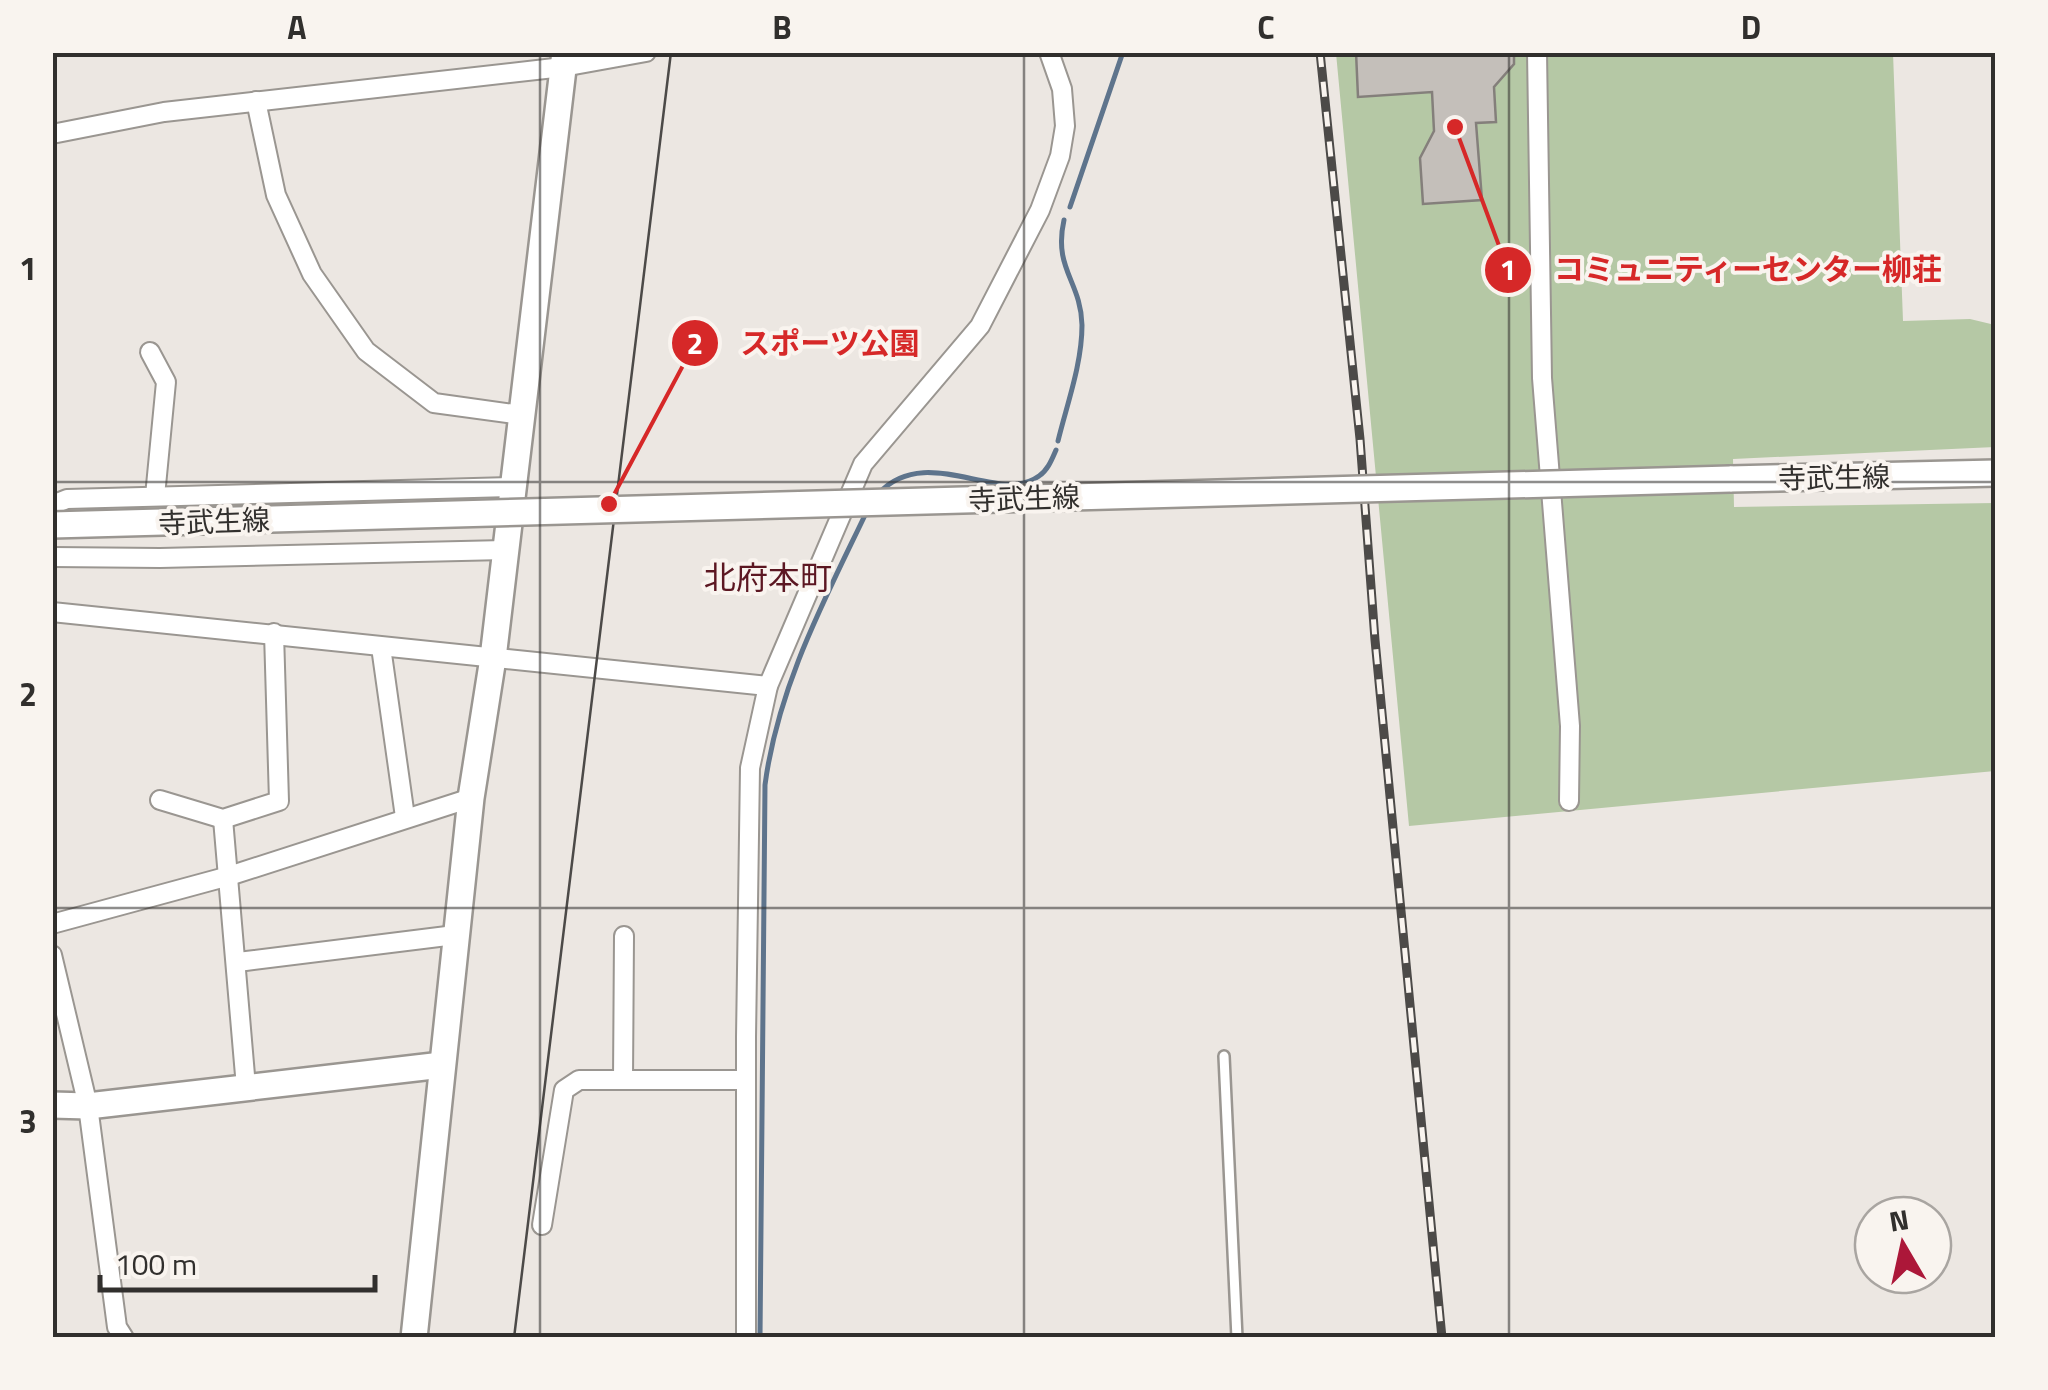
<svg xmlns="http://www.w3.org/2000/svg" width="2048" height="1390" font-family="'Titillium Web','Noto Sans JP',sans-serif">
  <rect width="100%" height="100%" fill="#ece7e2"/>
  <polygon fill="#b5c8a5" points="1336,53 1893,53 1903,321 1970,319 1995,325 1995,447 1733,459 1734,507 1995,503 1995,771 1409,826"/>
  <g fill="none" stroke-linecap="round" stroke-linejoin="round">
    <g stroke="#5e748c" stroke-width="5">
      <polyline points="1070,207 1123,52"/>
      <path d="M1058 441C1067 404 1082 364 1082 325 1081 281 1053 269 1064 220"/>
      <path d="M879 493C927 442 999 506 1039 476 1048 470 1052 459 1056 450"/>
      <path d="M760 1338 765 785C778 686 825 599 867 511"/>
    </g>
  </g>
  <polygon fill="#c4bfba" stroke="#847f7b" stroke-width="2.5" points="1356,52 1514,52 1514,64 1494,87 1496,122 1476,123 1482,200 1423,204 1420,158 1434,131 1432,92 1358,97"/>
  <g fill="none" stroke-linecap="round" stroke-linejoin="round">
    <defs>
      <polyline id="lane" points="1224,1056 1237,1338"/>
      <g id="street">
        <polyline points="1537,52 1542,378 1570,726 1569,801"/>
        <polyline points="256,101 276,195 312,274 366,351 434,403 521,415"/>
        <polyline points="52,134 164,112 563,67 646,52"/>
        <polyline points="150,352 166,382 155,496"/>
        <polyline points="52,505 67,499 513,487"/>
        <polyline points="52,557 160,558 505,550"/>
        <polyline points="52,612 768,686"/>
        <polyline points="381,647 405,817"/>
        <polyline points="160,800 223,819 279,801 274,633"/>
        <polyline points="223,819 246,1087"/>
        <polyline points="52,924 229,876 471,798"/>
        <polyline points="52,955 88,1106 117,1327 124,1338"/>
        <polyline points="238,962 455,935"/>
        <polyline points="623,1080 624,936"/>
        <polyline points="542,1225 564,1090 579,1080 746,1080"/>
        <polyline points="746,1338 746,1037 750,768 768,686 863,464 980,326 1040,210 1060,156 1065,126 1062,89 1049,52"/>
      </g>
      <g id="secondary">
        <polyline points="1730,479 1996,473"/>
        <polyline points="52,1105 88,1106 442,1065"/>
        <polyline points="414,1338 471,798 493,658 565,52"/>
      </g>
    </defs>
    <use href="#lane" stroke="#9a9691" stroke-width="14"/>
    <use href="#street" stroke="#9a9691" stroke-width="22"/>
    <use href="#secondary" stroke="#9a9691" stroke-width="30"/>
    <use href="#lane" stroke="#fff" stroke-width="9"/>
    <use href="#street" stroke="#fff" stroke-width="18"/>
    <use href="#secondary" stroke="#fff" stroke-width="25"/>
    <polyline stroke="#4c4a48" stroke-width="2.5" points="514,1338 671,52"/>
    <defs>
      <polyline id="rail" points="1320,52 1360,439 1375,640 1442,1338"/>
    </defs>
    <use href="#rail" stroke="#4c4a48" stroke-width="9"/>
    <use href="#rail" stroke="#f9f4ef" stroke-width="5" stroke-dasharray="15" stroke-linecap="butt"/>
    <defs>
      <polyline id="secondary-bridge" points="52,525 1730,479"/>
    </defs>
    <use href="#secondary-bridge" stroke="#9a9691" stroke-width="30" stroke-linecap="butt"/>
    <use href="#secondary-bridge" stroke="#fff" stroke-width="25"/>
  </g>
  <path fill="none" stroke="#312f2d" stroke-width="2.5" stroke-opacity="0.55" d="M540 52V1338M1024 52V1338M1509 52V1338M52 482H1996M52 908H1996"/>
  <g text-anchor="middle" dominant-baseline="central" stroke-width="8" stroke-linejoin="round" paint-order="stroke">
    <g font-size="28" fill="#312f2d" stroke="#f9f4ef">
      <text transform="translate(1834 477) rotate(-1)">寺武生線</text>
      <text transform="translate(1024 498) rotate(-2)">寺武生線</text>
      <text transform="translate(214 521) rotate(-2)">寺武生線</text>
    </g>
    <g font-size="32" fill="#5c1722" stroke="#f9f4ef">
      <text x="768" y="577">北府本町</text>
    </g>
  </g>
  <path fill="none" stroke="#d62828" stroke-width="4" d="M1455 127L1508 270M609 504L695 343"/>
  <g fill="#d62828" stroke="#f9f4ef" stroke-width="4">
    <circle cx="1455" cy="127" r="10"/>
    <circle cx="609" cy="504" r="10"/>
    <circle cx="1508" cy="270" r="25"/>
    <circle cx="695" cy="343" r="25"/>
  </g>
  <g font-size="30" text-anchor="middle" font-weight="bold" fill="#fff">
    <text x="1508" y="280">1</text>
    <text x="695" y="354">2</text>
  </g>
  <g font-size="30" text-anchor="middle" font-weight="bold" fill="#d62828" stroke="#f9f4ef" stroke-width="8" stroke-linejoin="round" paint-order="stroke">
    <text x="1748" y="280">コミュニティーセンター柳荘</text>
    <text x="830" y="354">スポーツ公園</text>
  </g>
  <rect width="2048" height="1390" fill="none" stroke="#f9f4ef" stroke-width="110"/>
  <g transform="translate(1903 1245) rotate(351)"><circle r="48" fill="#f9f4ef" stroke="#a9a5a1" stroke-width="2.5"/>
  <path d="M0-8L18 38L0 25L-18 38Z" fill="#ac1739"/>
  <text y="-15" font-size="28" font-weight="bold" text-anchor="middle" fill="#312f2d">N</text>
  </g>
  <path d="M100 1275v15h275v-15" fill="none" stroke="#312f2d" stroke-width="5"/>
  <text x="115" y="1275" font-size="30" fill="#312f2d" stroke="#f9f4ef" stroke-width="8" paint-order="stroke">100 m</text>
  <rect x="55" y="55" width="1938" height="1280" fill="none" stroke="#312f2d" stroke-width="4"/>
  <g font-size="32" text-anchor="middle" font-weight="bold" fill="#312f2d">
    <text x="297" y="39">A</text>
    <text x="782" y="39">B</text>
    <text x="1266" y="39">C</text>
    <text x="1751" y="39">D</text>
    <text x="28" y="280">1</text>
    <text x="28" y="706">2</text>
    <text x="28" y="1133">3</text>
  </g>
</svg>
